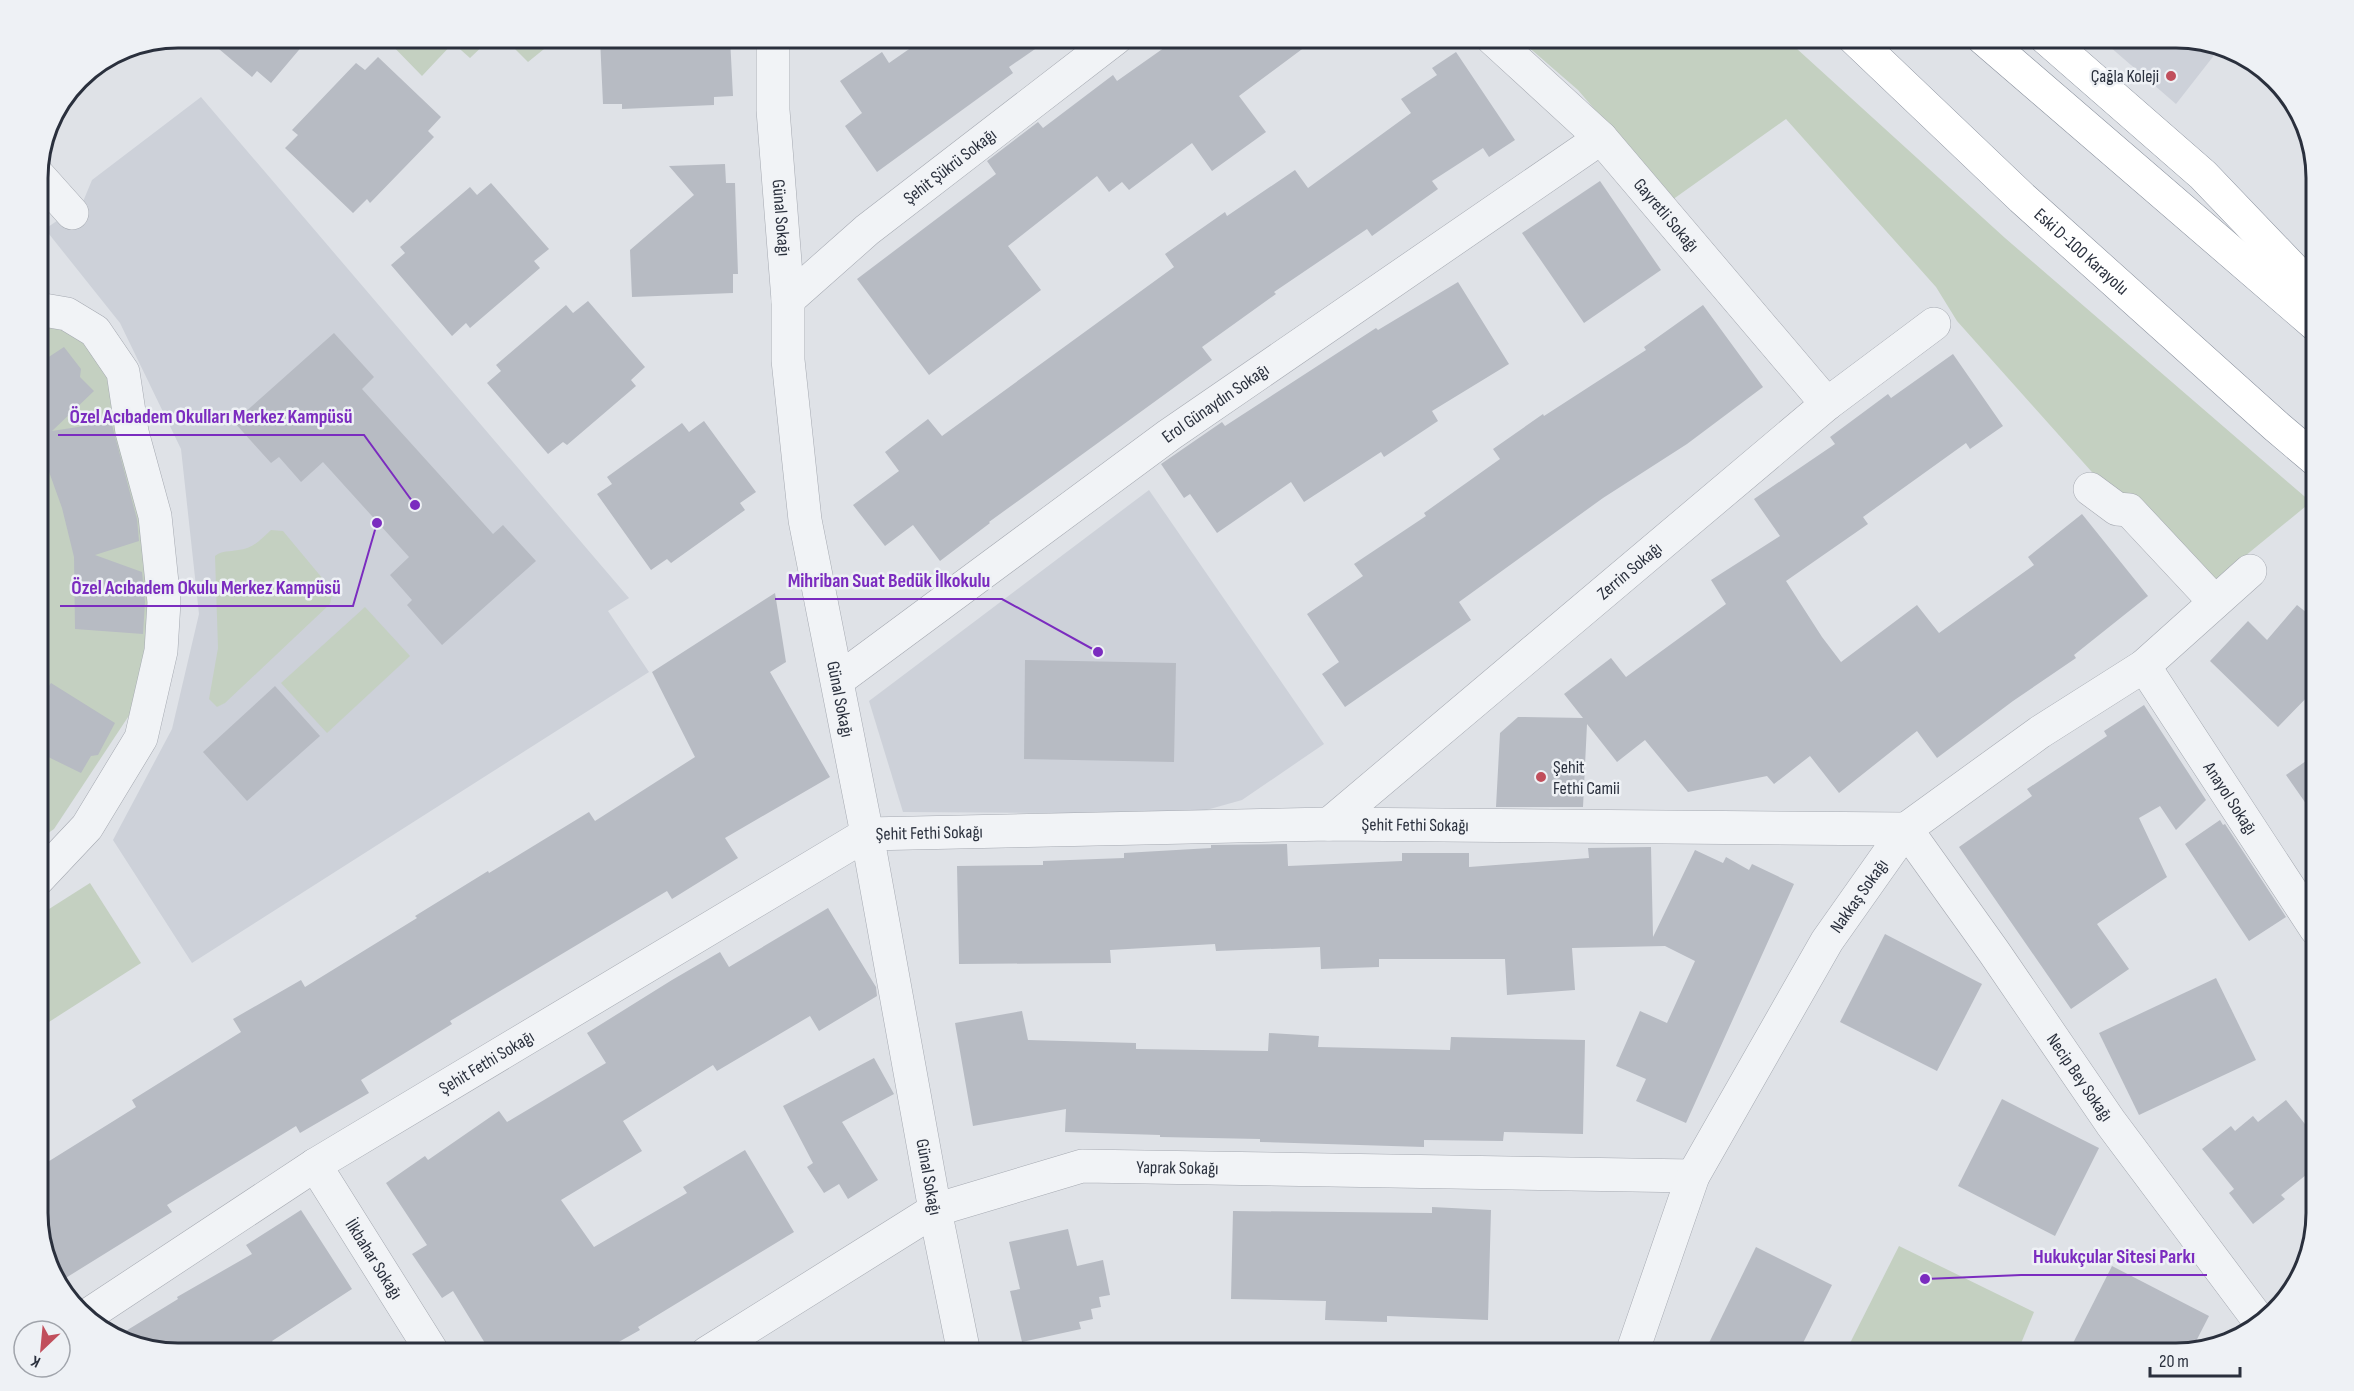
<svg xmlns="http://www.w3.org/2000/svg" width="2354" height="1391" font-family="'Sofia Sans Condensed',sans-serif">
  <rect width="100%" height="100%" fill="#dfe2e7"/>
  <g fill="#cdd1d9">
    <polygon points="2117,38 2176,38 2219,49 2176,104 2109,46"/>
    <polygon points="201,97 629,598 608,611 649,672 192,963 113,840 172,729 199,614 181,449 120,323 45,229 82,204 92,180"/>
    <polygon points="1149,490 1324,744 1242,800 1192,814 903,812 869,701"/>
  </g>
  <g fill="#c4d0c1">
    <polygon points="385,38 491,38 470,58 453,43 422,76"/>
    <polygon points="504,38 548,38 549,45 528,62"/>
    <polygon points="1518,38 1785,38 2005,238 2311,502 2200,593 1957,321 1936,287 1786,119 1672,200 1578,90"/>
    <polygon points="38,324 67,329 98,349 141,480 157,627 130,714 54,829 38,840"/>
    <path d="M271 530 283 531 333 591 330 604 225 703 217 707 209 699 218 648 215 556C223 550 229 552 238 550 253 549 261 539 271 530Z"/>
    <polygon points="365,607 410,656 327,733 281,683"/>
    <polygon points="90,883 141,963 38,1029 38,916"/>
    <polygon points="1899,1246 2034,1312 2017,1353 1845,1353"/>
  </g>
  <g fill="#b7bbc3">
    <polygon points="206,38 309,38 271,83 257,71 252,77"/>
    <polygon points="600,38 730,38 733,96 714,97 714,105 622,109 622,104 603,104"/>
    <polygon points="925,38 1051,38 1009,67 1013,73 877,172 845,126 862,113 840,81 882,52 889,63"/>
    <polygon points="1178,38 1317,38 1239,96 1266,132 1212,171 1192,143 1129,190 1122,182 1109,192 1097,176 1008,246 1041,290 929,375 857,279 996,174 987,161 1038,122 1043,128 1113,75 1117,81"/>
    <polygon points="1456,52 1515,140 1489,157 1483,148 1432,181 1438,189 1372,236 1367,229 1274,292 1276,294 1202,347 1212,360 989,522 990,523 940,561 913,525 885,546 853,505 899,471 885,452 928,419 942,436 1174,267 1165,254 1225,212 1227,216 1295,170 1308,188 1411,113 1401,99 1437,75 1432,68"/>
    <polygon points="378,57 441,117 428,131 434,137 370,203 367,199 353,213 285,148 298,135 292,130 356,63 365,70"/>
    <polygon points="725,164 726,183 735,183 738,274 733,274 733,293 632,297 630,250 694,195 669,166"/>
    <polygon points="1600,181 1661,270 1584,323 1522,233"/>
    <polygon points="491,183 549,249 534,261 540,268 470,328 466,323 452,336 391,265 405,253 400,247 470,187 477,195"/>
    <polygon points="1458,282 1509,364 1432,411 1438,421 1384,457 1381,452 1304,502 1291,482 1217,533 1190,494 1184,498 1161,464 1222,422 1225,426 1376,328 1378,330"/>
    <polygon points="588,301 645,367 631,380 636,386 567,445 563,442 548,454 487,383 501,371 496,365 566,305 573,313"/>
    <polygon points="1703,305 1763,387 1687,444 1603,498 1459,602 1471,620 1345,707 1322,674 1339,662 1307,614 1363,576 1354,564 1426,516 1424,513 1500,459 1493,449 1543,414 1544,416 1646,350 1644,347"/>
    <polygon points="334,333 374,377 362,389 493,534 503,525 536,561 442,645 407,605 412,600 390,575 409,557 323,462 301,482 279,457 271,463 234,422"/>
    <polygon points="64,347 81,369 80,377 94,391 52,431 110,422 112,425 137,519 139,541 95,555 142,572 145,602 143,634 75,629 74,557 62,508 43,455 38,447 38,364"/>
    <polygon points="1953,354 2003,426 1970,449 1966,443 1863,517 1868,524 1786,581 1822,637 1841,662 1917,605 1939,633 2034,565 2028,557 2082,514 2148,596 2074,655 2076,658 2013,701 1937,758 1917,731 1839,793 1810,756 1774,784 1767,776 1688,792 1645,740 1617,762 1587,724 1583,807 1496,807 1500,733 1518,717 1583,718 1564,694 1611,658 1626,677 1726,604 1711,580 1780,536 1754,499 1835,444 1830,437 1888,394 1891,398"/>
    <polygon points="704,421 756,492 740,503 745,510 671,563 667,559 651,570 597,494 612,484 607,477 682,423 689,432"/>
    <polygon points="775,593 786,662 770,672 830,777 725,838 738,858 672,899 667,891 450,1021 452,1024 361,1080 369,1093 300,1133 296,1126 167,1205 172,1212 56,1284 38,1222 38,1168 136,1107 132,1100 241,1032 233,1019 301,980 305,987 417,918 415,916 488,871 489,873 589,812 595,821 695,757 652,672"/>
    <polygon points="2297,605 2316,620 2316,688 2278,727 2210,661 2248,621 2267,640"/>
    <polygon points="1025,660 1176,663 1174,762 1024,759"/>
    <polygon points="51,683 115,723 98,755 91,756 81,773 38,752 38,702"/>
    <polygon points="275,686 320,736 247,801 203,752"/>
    <polygon points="2144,705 2206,800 2176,830 2160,806 2139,818 2167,877 2097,924 2129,969 2071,1009 1959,847 2032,796 2027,789 2107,736 2104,731"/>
    <polygon points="2316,754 2316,818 2286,775"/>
    <polygon points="2220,820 2223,825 2225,824 2286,917 2249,941 2185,844"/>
    <polygon points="1287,844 1288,866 1402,861 1402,853 1469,853 1469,867 1589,858 1588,848 1651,847 1653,937 1695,850 1723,863 1726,857 1749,870 1752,864 1794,884 1686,1123 1636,1101 1646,1079 1616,1066 1640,1011 1667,1023 1695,961 1665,946 1572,948 1575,990 1507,995 1505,959 1379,959 1379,967 1321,969 1320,947 1216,951 1215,944 1110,950 1111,963 959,964 957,866 1043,865 1043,861 1124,858 1124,853 1211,848 1211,845"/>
    <polygon points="828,908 876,987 877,996 819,1031 810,1016 717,1071 713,1065 623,1121 642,1151 561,1200 594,1247 687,1193 683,1187 745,1150 794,1232 638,1327 640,1330 599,1353 491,1353 453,1291 442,1298 412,1254 427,1245 386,1183 425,1156 428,1160 499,1111 507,1122 606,1063 587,1033 672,980 720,952 729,967"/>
    <polygon points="1885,934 1982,984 1937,1071 1840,1022"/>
    <polygon points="2216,978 2256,1060 2139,1115 2099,1033"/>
    <polygon points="1022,1011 1028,1040 1136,1043 1136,1049 1268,1051 1269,1033 1319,1036 1318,1047 1450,1050 1451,1037 1585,1040 1583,1134 1504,1132 1503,1141 1424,1140 1424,1147 1260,1142 1260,1139 1160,1137 1160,1135 1065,1132 1066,1109 973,1126 955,1023"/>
    <polygon points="874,1058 894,1094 842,1122 878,1180 848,1199 839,1184 824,1193 807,1167 813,1163 783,1106"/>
    <polygon points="2002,1099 2099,1148 2055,1236 1958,1186"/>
    <polygon points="2286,1100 2316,1138 2316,1167 2281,1195 2285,1199 2253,1224 2229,1193 2234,1189 2202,1149 2231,1126 2235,1131 2253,1116 2258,1122"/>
    <polygon points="1432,1207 1491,1210 1488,1320 1387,1316 1387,1322 1325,1320 1326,1301 1231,1299 1233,1211 1432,1213"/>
    <polygon points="301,1210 352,1289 272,1341 280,1353 177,1353 116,1337 178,1299 177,1297 252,1254 246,1245"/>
    <polygon points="1068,1229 1077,1266 1103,1260 1110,1295 1099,1297 1101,1307 1091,1309 1093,1319 1079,1322 1081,1329 1022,1342 1010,1291 1020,1289 1009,1242"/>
    <polygon points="1756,1247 1832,1285 1798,1353 1704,1353"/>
    <polygon points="2112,1266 2209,1316 2192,1349 2177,1353 2068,1353"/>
  </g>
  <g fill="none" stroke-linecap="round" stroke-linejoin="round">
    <defs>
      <g id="minor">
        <path id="s1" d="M773 38V110L788 300V360L805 520 867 834 935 1210 964 1353"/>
        <path id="s2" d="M1492 38 1601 138 1827 404"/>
        <polyline points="38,175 72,213"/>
        <path id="s3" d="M788 300 867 230 1116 38"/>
        <polyline points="38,309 67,314 95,331 123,372 132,432 155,516 164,602 161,651 141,738 87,827 38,879"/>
        <polyline points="2090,489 2117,509 2129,510 2215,602"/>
        <path id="s4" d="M2144 666 2316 929"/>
        <path id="s5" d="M838 680 1169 435 1601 138"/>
        <path id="s6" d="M1329 824 1827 404 1934 324"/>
        <path id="s7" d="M315 1165 433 1353"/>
        <path id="s8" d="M88 1315 315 1165 867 834 1329 824 1906 829 1994 952 2111 1123 2260 1322"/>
        <path id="s9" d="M707 1353 935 1210 1082 1166 1693 1176"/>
        <path id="s10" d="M1632 1353 1693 1176 1827 941 1906 829 2040 732 2144 666 2250 571"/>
      </g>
      <g id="highway">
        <path id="s11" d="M1854 38 2022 198 2277 427 2316 460"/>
        <polyline points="1983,38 2316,325"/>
        <polyline points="2046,38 2203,175 2316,293"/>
      </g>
    </defs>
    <use href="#minor" stroke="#a5a9b1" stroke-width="34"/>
    <use href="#highway" stroke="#888f9c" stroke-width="34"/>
    <use href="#minor" stroke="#f1f3f6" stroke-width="33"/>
    <use href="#highway" stroke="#fff" stroke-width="33"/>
  </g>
  <g fill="#c14f5c" stroke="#eef1f5" stroke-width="2">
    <circle cx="2171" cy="76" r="6"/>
    <circle cx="1541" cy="777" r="6"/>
  </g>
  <g text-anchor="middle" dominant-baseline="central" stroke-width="5" stroke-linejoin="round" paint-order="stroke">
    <g font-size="18" fill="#2a303d" stroke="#eef1f5" text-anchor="end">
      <text x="2159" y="76">Çağla Koleji</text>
      <text x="1553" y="767" text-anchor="start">Şehit<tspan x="1553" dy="21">Fethi Camii</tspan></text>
    </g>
    <g font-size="18" fill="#2a303d" stroke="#eef1f5">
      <text stroke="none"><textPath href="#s3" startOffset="210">Şehit Şükrü Sokağı</textPath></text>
      <text stroke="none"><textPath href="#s2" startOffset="249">Gayretli Sokağı</textPath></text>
      <text stroke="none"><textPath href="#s1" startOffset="180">Günal Sokağı</textPath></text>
      <text stroke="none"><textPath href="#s11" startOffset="312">Eski D-100 Karayolu</textPath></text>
      <text stroke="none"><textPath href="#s5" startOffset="468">Erol Günaydın Sokağı</textPath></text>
      <text stroke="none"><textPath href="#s6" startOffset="393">Zerrin Sokağı</textPath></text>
      <text stroke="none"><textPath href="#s1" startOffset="666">Günal Sokağı</textPath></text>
      <text stroke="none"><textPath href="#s4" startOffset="158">Anayol Sokağı</textPath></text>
      <text stroke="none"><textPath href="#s8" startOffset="1464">Şehit Fethi Sokağı</textPath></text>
      <text stroke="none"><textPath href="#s8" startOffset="978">Şehit Fethi Sokağı</textPath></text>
      <text stroke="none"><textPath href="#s10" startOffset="513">Nakkaş Sokağı</textPath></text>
      <text stroke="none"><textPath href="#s8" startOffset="472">Şehit Fethi Sokağı</textPath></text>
      <text stroke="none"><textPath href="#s8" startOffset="2258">Necip Bey Sokağı</textPath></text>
      <text stroke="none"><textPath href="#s9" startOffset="518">Yaprak Sokağı</textPath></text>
      <text stroke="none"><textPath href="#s1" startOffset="1152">Günal Sokağı</textPath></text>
      <text stroke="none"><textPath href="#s7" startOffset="111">İlkbahar Sokağı</textPath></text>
    </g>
  </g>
  <path d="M0 0H2354V1391H0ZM178 48H2176A130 130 0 0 1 2306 178V1213A130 130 0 0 1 2176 1343H178A130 130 0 0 1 48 1213V178A130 130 0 0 1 178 48Z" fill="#eef1f5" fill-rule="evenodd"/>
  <path fill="none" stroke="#2a303d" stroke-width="3" d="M178 48H2176A130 130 0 0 1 2306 178V1213A130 130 0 0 1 2176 1343H178A130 130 0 0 1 48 1213V178A130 130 0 0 1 178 48Z"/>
  <path fill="none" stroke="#7b2cbf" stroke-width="2" d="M415 505L364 435H58M1098 652L1002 599H775M377 523L353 606H60M1925 1279L2021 1275H2207"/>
  <g fill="#7b2cbf" stroke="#eef1f5" stroke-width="2">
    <circle cx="415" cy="505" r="6"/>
    <circle cx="1098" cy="652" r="6"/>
    <circle cx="377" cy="523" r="6"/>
    <circle cx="1925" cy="1279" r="6"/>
  </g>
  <g font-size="20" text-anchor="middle" font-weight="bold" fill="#7b2cbf" stroke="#eef1f5" stroke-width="5" stroke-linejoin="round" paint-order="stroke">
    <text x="211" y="423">Özel Acıbadem Okulları Merkez Kampüsü</text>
    <text x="889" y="587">Mihriban Suat Bedük İlkokulu</text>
    <text x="206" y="594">Özel Acıbadem Okulu Merkez Kampüsü</text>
    <text x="2114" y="1263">Hukukçular Sitesi Parkı</text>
  </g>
  <g transform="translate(42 1349) rotate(206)"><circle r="28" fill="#eef1f5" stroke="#a0a4ab" stroke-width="1.5"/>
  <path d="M0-4.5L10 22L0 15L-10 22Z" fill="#c14f5c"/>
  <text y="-9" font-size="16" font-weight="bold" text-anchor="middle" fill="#2a303d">K</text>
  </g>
  <path d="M2150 1367v9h90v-9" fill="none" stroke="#2a303d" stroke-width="3"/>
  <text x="2159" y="1367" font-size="18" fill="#2a303d" stroke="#eef1f5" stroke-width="4.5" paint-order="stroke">20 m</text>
</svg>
